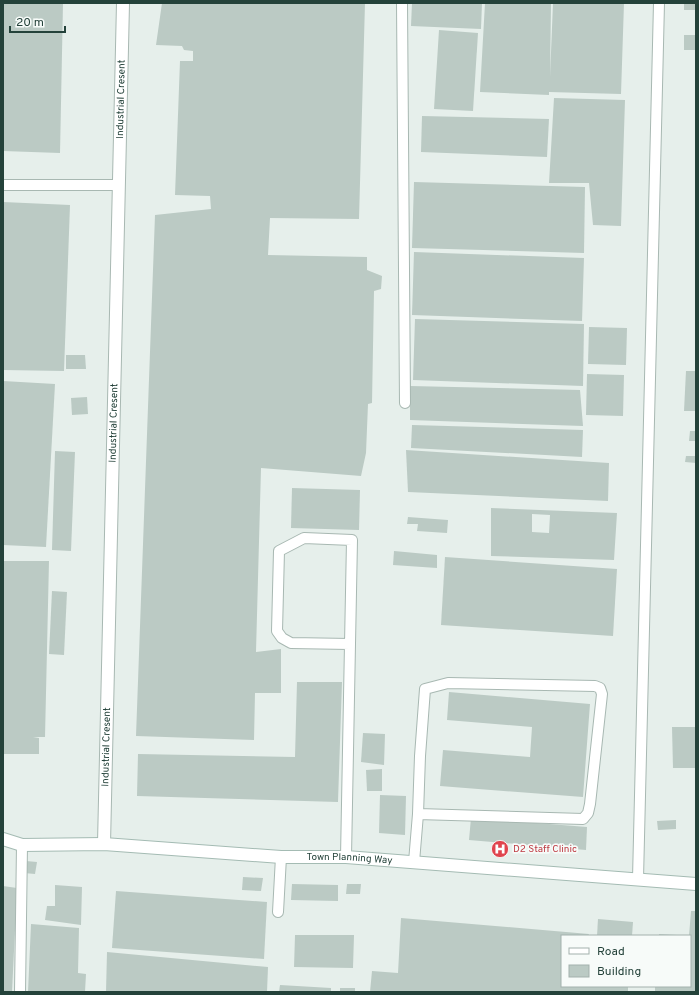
<svg xmlns="http://www.w3.org/2000/svg" width="699" height="995" font-family="Overpass,sans-serif">
  <rect width="100%" height="100%" fill="#e6efeb"/>
  <g fill="#bbcac4" fill-rule="evenodd">
    <polygon points="3,3 63,3 60,153 3,151"/>
    <polygon points="162,3 365,3 359,219 270,218 268,255 367,257 367,270 382,276 381,289 374,291 372,403 368,404 366,453 361,476 261,468 256,652 281,649 281,693 255,693 254,740 136,736 155,215 211,209 210,196 175,195 180,61 193,61 193,51 184,50 182,46 156,45"/>
    <polygon points="412,3 482,3 481,29 411,26"/>
    <polygon points="485,3 551,3 550,77 553,3 624,3 621,94 549,92 549,95 480,92"/>
    <rect x="684" y="3" width="12" height="7"/>
    <polygon points="439,30 478,33 473,111 434,109"/>
    <rect x="684" y="35" width="12" height="15"/>
    <polygon points="554,98 625,100 621,226 593,225 589,183 549,183"/>
    <polygon points="422,116 549,119 547,157 421,152"/>
    <polygon points="414,182 585,187 584,253 412,248"/>
    <polygon points="3,202 70,205 64,371 3,370"/>
    <polygon points="414,252 584,258 582,321 412,315"/>
    <polygon points="415,319 584,324 583,386 413,380"/>
    <polygon points="589,327 627,328 626,365 588,364"/>
    <polygon points="66,355 85,355 86,369 66,369"/>
    <polygon points="686,371 696,371 696,411 684,411"/>
    <polygon points="587,374 624,375 623,416 586,415"/>
    <polygon points="3,381 55,384 46,547 3,545"/>
    <polygon points="410,386 580,390 583,426 410,420"/>
    <polygon points="87,397 88,414 72,415 71,398"/>
    <polygon points="412,425 583,430 582,457 411,448"/>
    <polygon points="690,431 696,431 696,441 689,441"/>
    <polygon points="406,450 609,463 608,501 408,492"/>
    <polygon points="55,451 75,452 71,551 52,550"/>
    <polygon points="686,456 696,456 696,463 685,462"/>
    <polygon points="292,488 360,490 359,530 291,528"/>
    <path d="M491 508 617 513 614 560 491 556ZM532 514 550 515 549 533 532 532Z"/>
    <polygon points="408,517 448,520 447,533 417,531 418,524 407,524"/>
    <polygon points="394,551 437,555 437,568 393,565"/>
    <polygon points="445,557 617,569 613,636 441,625"/>
    <polygon points="3,561 49,561 45,737 33,737 39,738 39,754 3,754"/>
    <polygon points="52,591 67,592 64,655 49,654"/>
    <polygon points="297,682 342,682 338,802 137,796 138,754 295,757"/>
    <polygon points="449,692 590,704 583,797 440,786 443,750 530,757 532,727 447,720"/>
    <polygon points="672,727 696,727 696,768 673,768"/>
    <polygon points="363,733 385,734 384,765 361,762"/>
    <polygon points="382,769 382,791 367,791 366,770"/>
    <polygon points="380,795 406,796 405,835 379,833"/>
    <polygon points="471,818 587,827 586,850 469,840"/>
    <polygon points="676,820 676,829 658,830 657,821"/>
    <polygon points="26,861 37,862 35,874 24,873"/>
    <polygon points="243,877 263,878 261,891 242,890"/>
    <polygon points="292,884 338,885 338,901 291,900"/>
    <polygon points="347,884 361,884 360,894 346,894"/>
    <polygon points="55,885 82,887 81,925 45,920 47,906 55,906"/>
    <polygon points="3,886 17,888 12,992 3,992"/>
    <polygon points="116,891 267,902 264,959 112,948"/>
    <polygon points="691,911 696,911 696,992 655,992 655,986 690,986 689,936"/>
    <polygon points="401,918 589,934 588,936 562,936 562,986 628,986 628,992 370,992 372,971 398,973"/>
    <polygon points="598,919 633,922 632,936 597,936"/>
    <polygon points="31,924 79,928 78,973 86,974 85,992 28,992"/>
    <polygon points="659,934 677,935 677,936 659,936"/>
    <polygon points="295,935 354,935 353,968 294,967"/>
    <polygon points="107,952 268,967 267,992 106,992"/>
    <polygon points="280,985 331,988 331,992 279,992"/>
    <rect x="340" y="988" width="15" height="4"/>
  </g>
  <g fill="none" stroke-linecap="round" stroke-linejoin="round">
    <defs>
      <g id="service">
        <polyline points="402,3 405,403"/>
        <polyline points="3,185 119,185"/>
        <polyline points="346,857 350,644 291,643 282,638 277,631 279,551 304,538 352,540 350,644"/>
        <polyline points="414,862 418,814 583,819 588,813 590,804 602,694 600,688 595,686 448,683 425,689 420,756 418,814"/>
        <polyline points="638,879 659,3"/>
        <polyline points="278,912 281,857"/>
        <polyline points="20,992 22,845"/>
      </g>
      <g id="minor">
        <path id="s1" d="M104 844 123 3"/>
      </g>
      <g id="secondary">
        <path id="s2" d="M3 839 22 845 104 844 281 857H346L696 884"/>
      </g>
    </defs>
    <use href="#service" stroke="#a8b8b2" stroke-width="12"/>
    <use href="#minor" stroke="#a8b8b2" stroke-width="14"/>
    <use href="#secondary" stroke="#a4bbb3" stroke-width="14"/>
    <use href="#service" stroke="#fff" stroke-width="10"/>
    <use href="#minor" stroke="#fff" stroke-width="12"/>
    <use href="#secondary" stroke="#fff" stroke-width="12"/>
  </g>
  <defs>
    <symbol id="hospital-disc" viewBox="-11 -11 22 22"><circle r="9.5" fill="#e0444e" stroke="#f7fbf9"/><path d="M-5-5h3v3.5h4V-5h3V5h-3V1.5h-4V5h-3Z" fill="#fff"/></symbol>
  </defs>
  <g fill-rule="evenodd">
    <use href="#hospital-disc" x="490" y="839" width="20" height="20"/>
  </g>
  <g text-anchor="middle" dominant-baseline="central" stroke-width="3.5" stroke-linejoin="round" paint-order="stroke">
    <g font-size="10" fill="#24423a" stroke="#f7fbf9">
      <text stroke="none"><textPath href="#s1" startOffset="745">Industrial Cresent</textPath></text>
      <text stroke="none"><textPath href="#s1" startOffset="421">Industrial Cresent</textPath></text>
      <text stroke="none"><textPath href="#s1" startOffset="97">Industrial Cresent</textPath></text>
      <text stroke="none"><textPath href="#s2" startOffset="348">Town Planning Way</textPath></text>
    </g>
    <g font-size="10" fill="#be3a42" stroke="#f7fbf9" text-anchor="start">
      <text x="513" y="849">D2 Staff Clinic</text>
    </g>
  </g>
  <rect width="699" height="995" fill="none" stroke="#24423a" stroke-width="8"/>
  <rect x="561" y="935" width="130" height="52" fill="#f7fbf9" stroke="#a3b1ad"/>
  <rect x="569" y="948" width="20" height="6" fill="#ffffff" stroke="#a3b1ad"/>
  <text x="597" y="955" font-size="12" fill="#24423a">Road</text>
  <rect x="569" y="965" width="20" height="12" fill="#bbcac4" stroke="#a3b1ad"/>
  <text x="597" y="975" font-size="12" fill="#24423a">Building</text>
  <path d="M10 26v6h55v-6" fill="none" stroke="#24423a" stroke-width="2"/>
  <text x="16" y="26" font-size="12" fill="#24423a" stroke="#f7fbf9" stroke-width="3" paint-order="stroke">20 m</text>
</svg>
